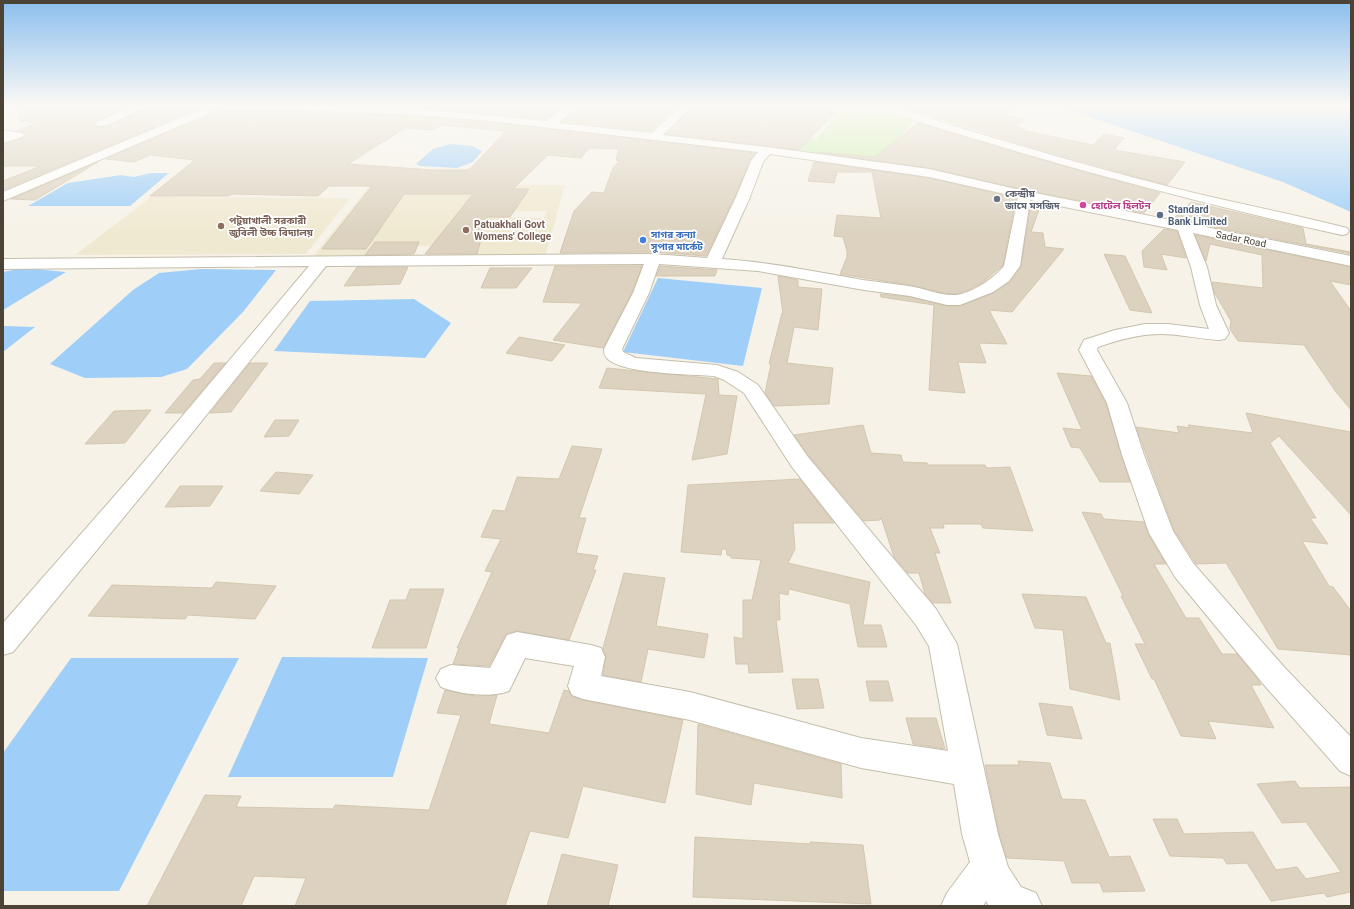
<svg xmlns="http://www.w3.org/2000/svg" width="1354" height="909" font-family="Roboto,'Noto Sans Bengali',sans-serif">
  <rect width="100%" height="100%" fill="#f6f2e8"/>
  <g fill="#f0e9d1" fill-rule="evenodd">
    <path d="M370 185H565L545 257 311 259ZM469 187 464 194H381ZM473 194H497L466 205ZM505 209 499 217 460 216ZM515 211H547L544 218 503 217 504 214H513ZM415 246H479L475 256H410ZM371 247H411L406 256H365Z"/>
    <polygon points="151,197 350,198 306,254 75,255"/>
  </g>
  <polygon fill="#cdeead" points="844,108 915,119 904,132 884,164 798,152 810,138 816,139"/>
  <g fill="#9fcff8">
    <polygon points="1057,106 1351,106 1351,212 1283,182"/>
    <polygon points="450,144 473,146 482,151 473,162 457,168 420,166 416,164 433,149"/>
    <polygon points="151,173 169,173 130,206 28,206 68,183 121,175 134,177"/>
    <polygon points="23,268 66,272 3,310 3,272"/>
    <polygon points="201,269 276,270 243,312 187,369 161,377 85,378 50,364 133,290 159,273"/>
    <polygon points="658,278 762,288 743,366 623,352"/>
    <polygon points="414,299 451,323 425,358 274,351 310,301"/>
    <polygon points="3,326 35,327 3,352"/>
    <polygon points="282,657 428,658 393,777 228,777"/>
    <polygon points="71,658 239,658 119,891 3,891 3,753"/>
  </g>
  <g fill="#dcd2bf" stroke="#d4c7af" fill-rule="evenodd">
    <polygon points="20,106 129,106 96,121 95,125 97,128 106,127 149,107 155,110 194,110 3,190 3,181 41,166 3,166 3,144 22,138 25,136 23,132 16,131 40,122 20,121"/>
    <polygon points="396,106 565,106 546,119"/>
    <polygon points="581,106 678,106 651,131 562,122"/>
    <polygon points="693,106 809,106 837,110 802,147 797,150 666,134"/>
    <polygon points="900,106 1022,106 1003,115 1026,120 1014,126 1025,129 1021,130 1093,145 1104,134 1124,138 1114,150 1185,162 1167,185 1031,147"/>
    <path d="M212 111 303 112 419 116 491 122 755 153 750 160 735 196 706 256 653 252 560 253 574 211 592 192 604 193 613 168 619 161 616 160 619 149 589 148 581 158 548 155 513 189H529L510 217H487L477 254H425L473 194H404L366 249H322L372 186H329L318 196 232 194 229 196H150L195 160 150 155 134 162 106 159 211 114ZM441 125 506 131 471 168 467 170H433L348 164 405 128 433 130Z"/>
    <polygon points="918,123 1049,162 1160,193 1144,213 1025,190 929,168 817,152 875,157"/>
    <polygon points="98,162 35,200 11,199"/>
    <polygon points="814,162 929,178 1016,198 1003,265 982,283 969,290 956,294 944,293 909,285 840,274 847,257 847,251 843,237 834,236 837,215 881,218 872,172 837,172 834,183 808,181"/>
    <polygon points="1031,202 1041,204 1031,232 1043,233 1045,247 1064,249 1012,312 989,310 1007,344 979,343 986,363 958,362 965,393 929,390 934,305 881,297 880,294 910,297 947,306 960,306 994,293 1010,282 1021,267"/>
    <polygon points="1191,202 1303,228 1306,244 1351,252 1351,254 1173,219"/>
    <polygon points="1164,229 1177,231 1186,258 1161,254 1167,270 1144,267 1142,251"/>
    <polygon points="1195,235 1351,267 1351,285 1330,281 1351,311 1351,410 1336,392 1304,345 1238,341 1230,329 1231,321 1214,292 1212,282 1263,288 1262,255 1210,244 1206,261"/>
    <polygon points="375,242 419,242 414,254 365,255"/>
    <polygon points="1104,254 1125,256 1152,313 1130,310"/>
    <polygon points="555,266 642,266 632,292 603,348 553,340 582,303 543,302"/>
    <polygon points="660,266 717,270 715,276 656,276"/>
    <polygon points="357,267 408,267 400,284 344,286"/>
    <polygon points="490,268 532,268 516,288 481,288"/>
    <polygon points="778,276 798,280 798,287 822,289 818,330 794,327 787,363 833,368 829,404 774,406 765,393 771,364 769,364 782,313 783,314"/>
    <polygon points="519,337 565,345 552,361 506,353"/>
    <polygon points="214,363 226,363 183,413 165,413 193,380 200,379"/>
    <polygon points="250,363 268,363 231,412 210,413"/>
    <polygon points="607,368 718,379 719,395 737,396 727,454 692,460 706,394 599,388"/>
    <polygon points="1057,373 1091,376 1106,404 1130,482 1100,482 1080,448 1071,447 1063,428 1082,430"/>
    <polygon points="151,410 125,443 85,444 114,411"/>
    <polygon points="1246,413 1351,432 1351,515 1279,436 1270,443 1316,518 1310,518 1328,544 1302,541 1329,586 1333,587 1351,611 1351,655 1278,649 1226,563 1196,564 1174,530 1136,427 1179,433 1177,426 1190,428 1188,425 1253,433"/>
    <polygon points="275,420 299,420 289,436 264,437"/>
    <polygon points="863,425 871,453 901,455 903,462 927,463 928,465 985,465 987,468 1010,467 1033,531 983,528 981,524 943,524 944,528 930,528 940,553 935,553 951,603 933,603 925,594 919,573 908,573 894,557 881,517 880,520 864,521 809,456 794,435"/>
    <polygon points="572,446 602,449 579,518 586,518 576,553 598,556 593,570 596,570 569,640 517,631 506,634 489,666 453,664 459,648 457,648 492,572 485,571 501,539 481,537 493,510 505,511 517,477 559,479"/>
    <polygon points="276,472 313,475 299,494 260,491"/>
    <polygon points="800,479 834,523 793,523 795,549 788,563 870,582 863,625 881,625 887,647 858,647 850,604 789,589 788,595 779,593 780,620 776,620 783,672 749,673 748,664 736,664 734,637 743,639 743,600 752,600 761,560 731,558 731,556 727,555 726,549 722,549 721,555 681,552 688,485"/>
    <polygon points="180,486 223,486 210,506 165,507"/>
    <polygon points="1082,512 1101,514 1104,519 1144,522 1148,534 1166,564 1154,564 1186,618 1199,618 1222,654 1237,654 1257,678 1261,685 1251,685 1274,728 1208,721 1216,739 1181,736 1154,679 1152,679 1135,644 1145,644 1121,596 1123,596"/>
    <polygon points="624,573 665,578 656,626 708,634 704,658 648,649 641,682 603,675 606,657 603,648"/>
    <polygon points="216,582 276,586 255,619 188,615 185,619 88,616 112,585 212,588"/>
    <polygon points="410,589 444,589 426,648 372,648 390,600 406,600"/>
    <polygon points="1022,594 1086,597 1106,643 1110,643 1120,700 1070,689 1063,630 1035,628"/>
    <polygon points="792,679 818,679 824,708 797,709"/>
    <polygon points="866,681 888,681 893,701 870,701"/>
    <polygon points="445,690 475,696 497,695 489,724 549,733 564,690 569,691 571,696 583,700 683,720 665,803 583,786 568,838 530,831 505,906 295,906 306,878 254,876 241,906 147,906 205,795 241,796 236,807 333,809 335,805 429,810 461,715 437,713"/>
    <polygon points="1039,703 1072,707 1082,739 1047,735"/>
    <polygon points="906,718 936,718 945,749 913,744"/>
    <polygon points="698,724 841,764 842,798 754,783 751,805 696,794"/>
    <polygon points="1018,761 1050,763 1062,799 1085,800 1109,857 1130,856 1145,891 1103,892 1100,883 1072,883 1064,861 1007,858 999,834 985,765 1019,765"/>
    <polygon points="1295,781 1300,788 1351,787 1351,892 1327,897 1324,893 1271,901 1247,863 1227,864 1223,858 1170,856 1153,819 1177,819 1184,834 1253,832 1276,870 1297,867 1306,879 1341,872 1306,822 1282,823 1257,784"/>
    <polygon points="695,837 811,844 810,842 863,845 871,904 693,897"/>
    <polygon points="562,854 618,865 608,906 547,906"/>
  </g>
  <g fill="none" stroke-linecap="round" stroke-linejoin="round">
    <defs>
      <g id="minor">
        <polygon points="3,106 15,106 3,112"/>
        <polygon points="134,106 149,106 105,126 97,126 96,124 97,122"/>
        <path d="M150 106H359L419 109 546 121 568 106H580L558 123 652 133 681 106H692L663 135 767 147 929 169 1025 191 1351 256V266L1193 233 1207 267 1216 305 1229 333 1225 339 1219 340C1200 339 1180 334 1161 334 1139 334 1118 340 1098 347L1097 350 1127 403 1144 455 1173 531 1193 563 1285 668 1351 737V776L1340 771 1265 686 1175 577 1149 533 1122 455 1107 403 1079 350 1084 340 1115 330 1145 324H1168L1209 329 1200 305 1191 267 1178 230 1030 200 1020 266 1009 281 993 292 960 305H947L910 296 864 290 758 271 659 264 649 293 622 349 623 352 636 358 717 365 738 372 758 385 808 457 936 609 957 644 998 834 1008 867 1021 887 1036 893 1042 906H989L986 901 983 906H941L947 893 970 862 962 834 954 784 861 768 690 720 583 699 572 695 568 686 574 666 525 658 509 691C491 698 458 694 441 687L436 678 441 669 451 665 490 668 507 635 517 632 591 645 601 648 605 657 601 676 690 692 861 738 948 751 929 646 916 625 792 467 744 393 724 380 714 376C689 374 627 374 609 360 605 357 604 354 604 349L633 293 644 264 326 266 147 489 13 652 3 655V623L131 477 309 266 3 269V259L653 254 707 258 736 197 751 161 758 152 491 121 419 115 303 110 210 109 211 111 210 113 3 201V192L201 109H155ZM770 154 929 177 1018 197 1004 266C994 278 973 293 956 295 940 296 924 288 909 286 894 284 878 282 863 280 816 272 770 262 722 259L750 197 763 162Z"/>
        <path d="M875 106H891C984 136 1077 163 1170 187 1229 202 1288 213 1347 228L1349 231 1347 234 1342 235C1185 200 1030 158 876 108Z"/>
        <polygon points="3,130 22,133 24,135 22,137 3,143"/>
      </g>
    </defs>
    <use href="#minor" stroke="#c5beac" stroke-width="2"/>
    <use href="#minor" fill="#fff" fill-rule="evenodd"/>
  </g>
  <linearGradient id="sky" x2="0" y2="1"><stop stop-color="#8bbfee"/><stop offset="0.45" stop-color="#fbf9f5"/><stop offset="1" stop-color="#fbf9f5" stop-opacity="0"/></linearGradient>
  <rect width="1354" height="234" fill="url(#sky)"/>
  <circle fill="#6b7280" stroke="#fff" stroke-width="1.5" cx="997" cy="199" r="4"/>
  <circle fill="#d1479c" stroke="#fff" stroke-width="1.5" cx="1083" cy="205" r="4"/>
  <circle fill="#5c6f8a" stroke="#fff" stroke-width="1.5" cx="1160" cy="215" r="4"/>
  <g fill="#8d6e63" stroke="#fff" stroke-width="1.5">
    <circle cx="221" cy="226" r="4"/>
    <circle cx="466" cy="230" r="4"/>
  </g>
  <circle fill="#3f7fe0" stroke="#fff" stroke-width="1.5" cx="643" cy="240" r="4"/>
  <g text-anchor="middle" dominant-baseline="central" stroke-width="3.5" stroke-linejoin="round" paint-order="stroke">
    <g font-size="10" font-weight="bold" fill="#5b616d" stroke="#fff" text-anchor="start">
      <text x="1005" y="193">কেন্দ্রীয়<tspan x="1005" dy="12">জামে মসজিদ</tspan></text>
    </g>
    <g font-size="10" font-weight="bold" fill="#b23c85" stroke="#fff" text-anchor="start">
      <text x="1091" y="205">হোটেল হিলটন</text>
    </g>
    <g font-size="10" font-weight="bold" fill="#4e5e75" stroke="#fff" text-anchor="start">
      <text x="1168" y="209">Standard<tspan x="1168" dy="12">Bank Limited</tspan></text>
    </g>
    <g font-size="10" font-weight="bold" fill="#785e54" stroke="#fff" text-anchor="start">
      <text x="229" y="220">পটুয়াখালী সরকারী<tspan x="229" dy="12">জুবিলী উচ্চ বিদ্যালয়</tspan></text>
      <text x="474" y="224">Patuakhali Govt<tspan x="474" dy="12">Womens' College</tspan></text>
    </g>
    <g font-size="10" font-weight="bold" fill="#366cbe" stroke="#fff" text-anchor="start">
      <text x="651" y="234">সাগর কন্যা<tspan x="651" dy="12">সুপার মার্কেট</tspan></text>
    </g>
    <g font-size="10" fill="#4a4336" stroke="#fff">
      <text transform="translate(1241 239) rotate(11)">Sadar Road</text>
    </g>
  </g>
  <rect width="1354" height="909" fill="none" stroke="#4a4336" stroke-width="8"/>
</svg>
